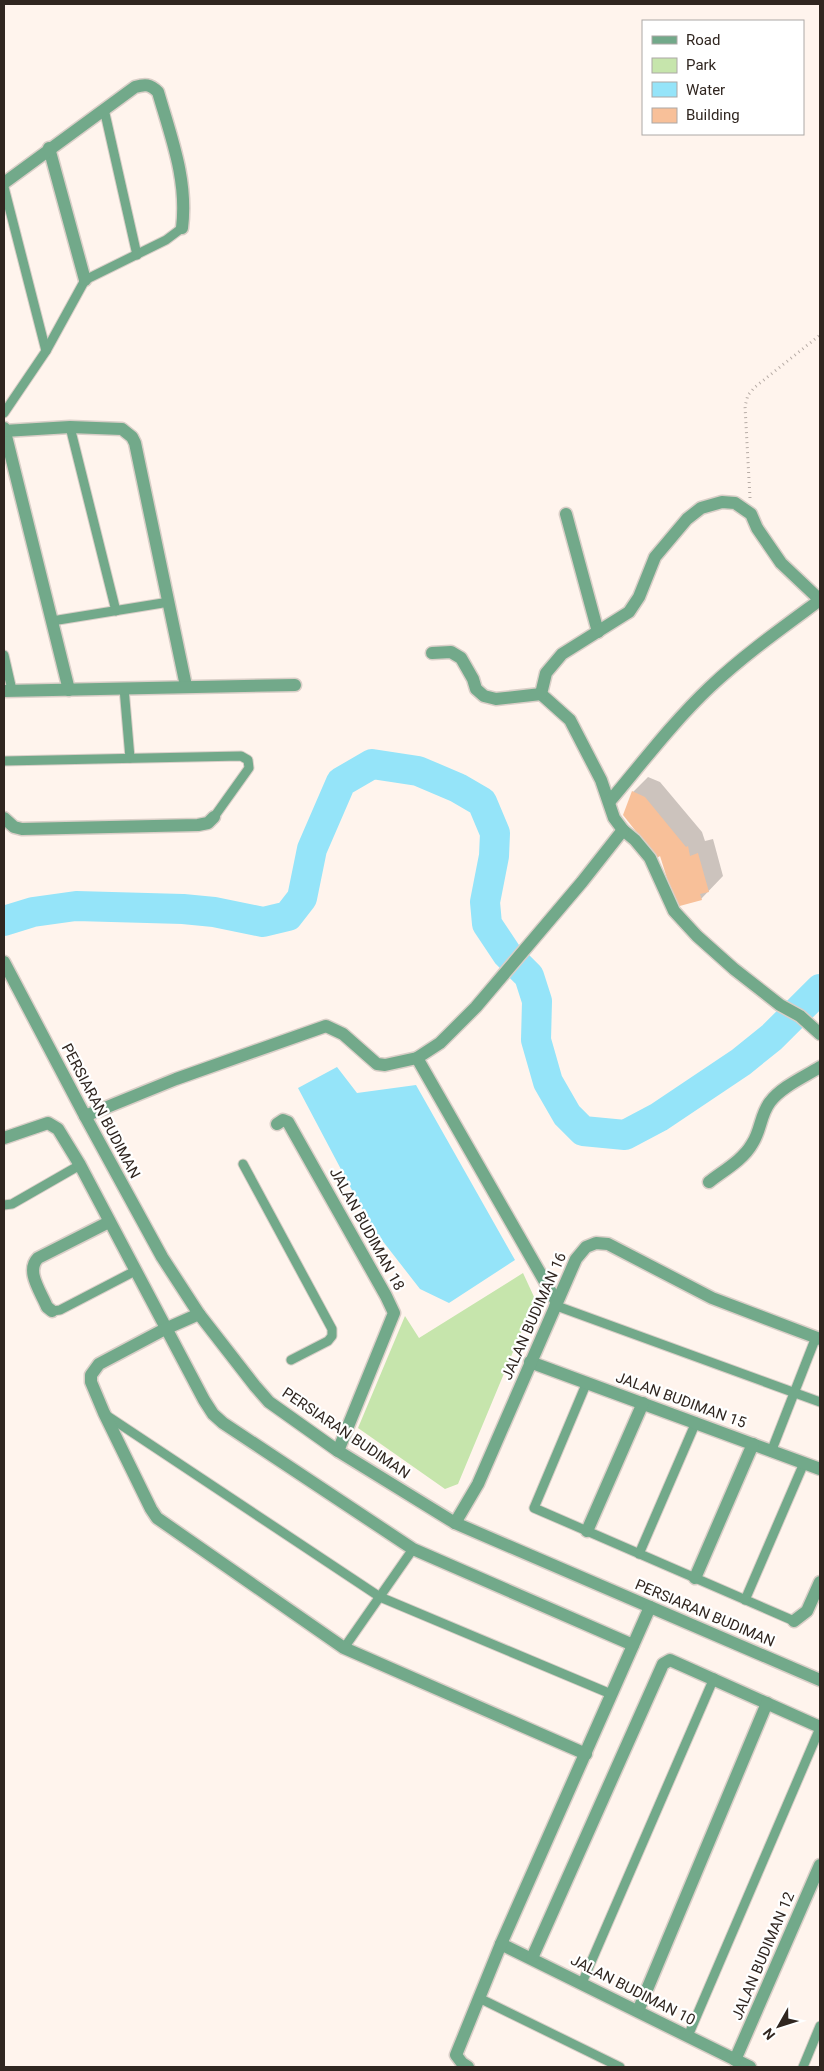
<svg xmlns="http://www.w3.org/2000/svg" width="824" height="2071" font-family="Roboto,sans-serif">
  <rect width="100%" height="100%" fill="#fff4ed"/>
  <polygon fill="#c6e5ac" points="523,1273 535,1299 458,1484 445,1489 358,1428 405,1316 419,1338"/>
  <polygon fill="#95e4f9" points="337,1067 357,1093 416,1085 515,1260 449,1303 420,1289 371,1226 298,1088"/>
  <polygon fill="#0003" points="648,777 660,782 702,832 705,841 713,839 723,876 701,899 633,792"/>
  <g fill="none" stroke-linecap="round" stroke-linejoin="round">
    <polyline stroke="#95e4f9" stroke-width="30" points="4,921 33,912 76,906 183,909 214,912 263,922 288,916 302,898 312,849 341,782 372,764 418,771 458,788 482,802 495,833 494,856 485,902 487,924 507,954 529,976 537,1001 536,1040 548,1082 567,1115 583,1131 625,1135 659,1117 741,1062 772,1037 820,989"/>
  </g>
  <polygon fill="#f8c099" points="632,791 645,797 686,847 688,846 690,856 698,853 709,892 700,894 702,900 676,907 660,856 657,858 623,815"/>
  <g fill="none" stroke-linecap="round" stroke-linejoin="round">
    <defs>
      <g id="service">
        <polyline points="104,109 137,255"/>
        <polyline points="4,187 46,351"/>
        <polyline points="4,413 46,351 85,280 166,240 182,228"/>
        <polyline points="70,427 116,611"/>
        <polyline points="52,621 169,602"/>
        <polyline points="4,655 12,690"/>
        <polyline points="124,688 130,758"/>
        <polyline points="4,761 241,756 248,760 249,768 214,817"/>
        <polyline points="243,1164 332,1329 332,1336 328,1341 291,1360"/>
        <polyline points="4,1205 12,1204 80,1165"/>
        <polyline points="554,1305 820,1402"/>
        <polyline points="52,1311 60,1310 135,1271"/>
        <polyline points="587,1382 534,1508 794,1621"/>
        <polyline points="106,1415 380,1597 611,1694"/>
        <polyline points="771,1452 816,1337"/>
        <polyline points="639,1554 696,1422"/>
        <polyline points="745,1600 804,1463"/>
        <polyline points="344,1648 413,1549"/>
        <polyline points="582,1983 714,1678"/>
        <polyline points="479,1998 620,2067"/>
        <polyline points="688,2036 820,1728"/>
        <polyline points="803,2067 820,2026"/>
      </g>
      <g id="minor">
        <polyline points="49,148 85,280"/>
        <path d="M4 183 135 87C145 84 150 84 158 92 171 137 188 180 182 228"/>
        <polyline points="4,428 69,690"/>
        <polyline points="4,431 70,427 122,429 132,437 135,443 186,686"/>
        <polyline points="566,514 598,632"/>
        <polyline points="820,600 781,563 757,528 751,514 735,503 722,502 701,508 687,519 655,557 639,597 629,612 562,654 546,673 541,694 570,720 601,780 614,818 623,830 635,840 650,858 674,911 697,936 734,969 780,1005 800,1016 820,1034"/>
        <polyline points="432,653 451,652 461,658 473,679 476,689 484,696 496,699 541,694"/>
        <polyline points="4,691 295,685"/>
        <path d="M610 801C642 763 673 722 710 687 744 655 782 628 820 600"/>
        <polyline points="4,818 14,827 22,829 198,825 208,823 214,817"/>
        <polyline points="4,962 85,1116 162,1257 199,1314 255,1386 269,1402 338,1451 455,1523 820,1680"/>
        <polyline points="417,1058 556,1301"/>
        <polyline points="85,1116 176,1079 326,1026 343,1034 377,1064 385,1065 417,1058 440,1043 476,1007 582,882 623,830"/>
        <polyline points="277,1124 283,1120 288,1122 386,1296 394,1313 338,1451"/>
        <polyline points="4,1138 48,1123 58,1129 80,1165 204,1400 213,1414 223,1423 413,1549 633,1645"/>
        <path d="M709 1182C723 1171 743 1160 752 1144 761 1131 760 1115 770 1102 781 1087 804 1077 820 1067"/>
        <path d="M52 1311 47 1307C41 1292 25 1271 38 1258L109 1222"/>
        <polyline points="199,1314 165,1329 99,1364 91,1375 91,1382 104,1413 151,1509 157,1518 344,1648 586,1754"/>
        <polyline points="530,1362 820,1469"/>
        <polyline points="455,1523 478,1484 576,1259 586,1247 596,1243 608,1244 712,1298 820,1339"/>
        <polyline points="587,1531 643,1403"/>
        <polyline points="695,1578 753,1444"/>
        <polyline points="794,1621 807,1611 820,1582"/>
        <polyline points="501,1944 750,2067"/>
        <polyline points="532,1958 663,1664 670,1660 820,1727"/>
        <polyline points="638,2011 767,1703"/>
        <polyline points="735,2060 820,1865"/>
        <polyline points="468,2067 462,2063 456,2055 501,1944 650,1607"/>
      </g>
    </defs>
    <use href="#service" stroke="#dacfc8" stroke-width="11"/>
    <use href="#minor" stroke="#dacfc8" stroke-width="15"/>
    <polyline stroke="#b7aca6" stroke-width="3" stroke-dasharray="1 4" stroke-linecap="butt" points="750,498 745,406 748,395 755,387 820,335"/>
    <use href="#service" stroke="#72a98a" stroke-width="9"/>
    <use href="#minor" stroke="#72a98a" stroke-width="12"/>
  </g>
  <g text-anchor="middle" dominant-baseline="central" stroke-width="4.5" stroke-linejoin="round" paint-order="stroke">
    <g font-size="15" fill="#302620" stroke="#fff">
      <text transform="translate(101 1111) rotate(62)">PERSIARAN BUDIMAN</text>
      <text transform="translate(367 1229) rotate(61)">JALAN BUDIMAN 18</text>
      <text transform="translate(534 1316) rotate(-66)">JALAN BUDIMAN 16</text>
      <text transform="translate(681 1400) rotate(20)">JALAN BUDIMAN 15</text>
      <text transform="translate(346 1433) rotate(34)">PERSIARAN BUDIMAN</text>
      <text transform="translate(705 1613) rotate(23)">PERSIARAN BUDIMAN</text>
      <text transform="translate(763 1956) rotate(-67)">JALAN BUDIMAN 12</text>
      <text transform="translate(633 1990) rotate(27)">JALAN BUDIMAN 10</text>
    </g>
  </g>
  <rect width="824" height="2071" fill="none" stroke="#302620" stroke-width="10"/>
  <rect x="642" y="20" width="162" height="115" fill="#ffffff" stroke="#aca8a6"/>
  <rect x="652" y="36" width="25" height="8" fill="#72a98a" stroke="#aca8a6"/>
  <text x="686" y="45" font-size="15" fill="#302620">Road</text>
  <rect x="652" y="58" width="25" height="15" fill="#c6e5ac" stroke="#aca8a6"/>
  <text x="686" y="70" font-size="15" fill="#302620">Park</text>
  <rect x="652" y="82" width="25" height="15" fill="#95e4f9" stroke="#aca8a6"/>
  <text x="686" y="95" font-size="15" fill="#302620">Water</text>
  <rect x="652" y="108" width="25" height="15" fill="#f8c099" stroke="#aca8a6"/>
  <text x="686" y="120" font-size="15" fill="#302620">Building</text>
  <g transform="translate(779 2026) rotate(231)" stroke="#ffffff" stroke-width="4" paint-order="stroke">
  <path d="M0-4L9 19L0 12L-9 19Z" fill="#302620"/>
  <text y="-8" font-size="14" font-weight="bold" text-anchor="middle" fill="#302620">N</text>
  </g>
</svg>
